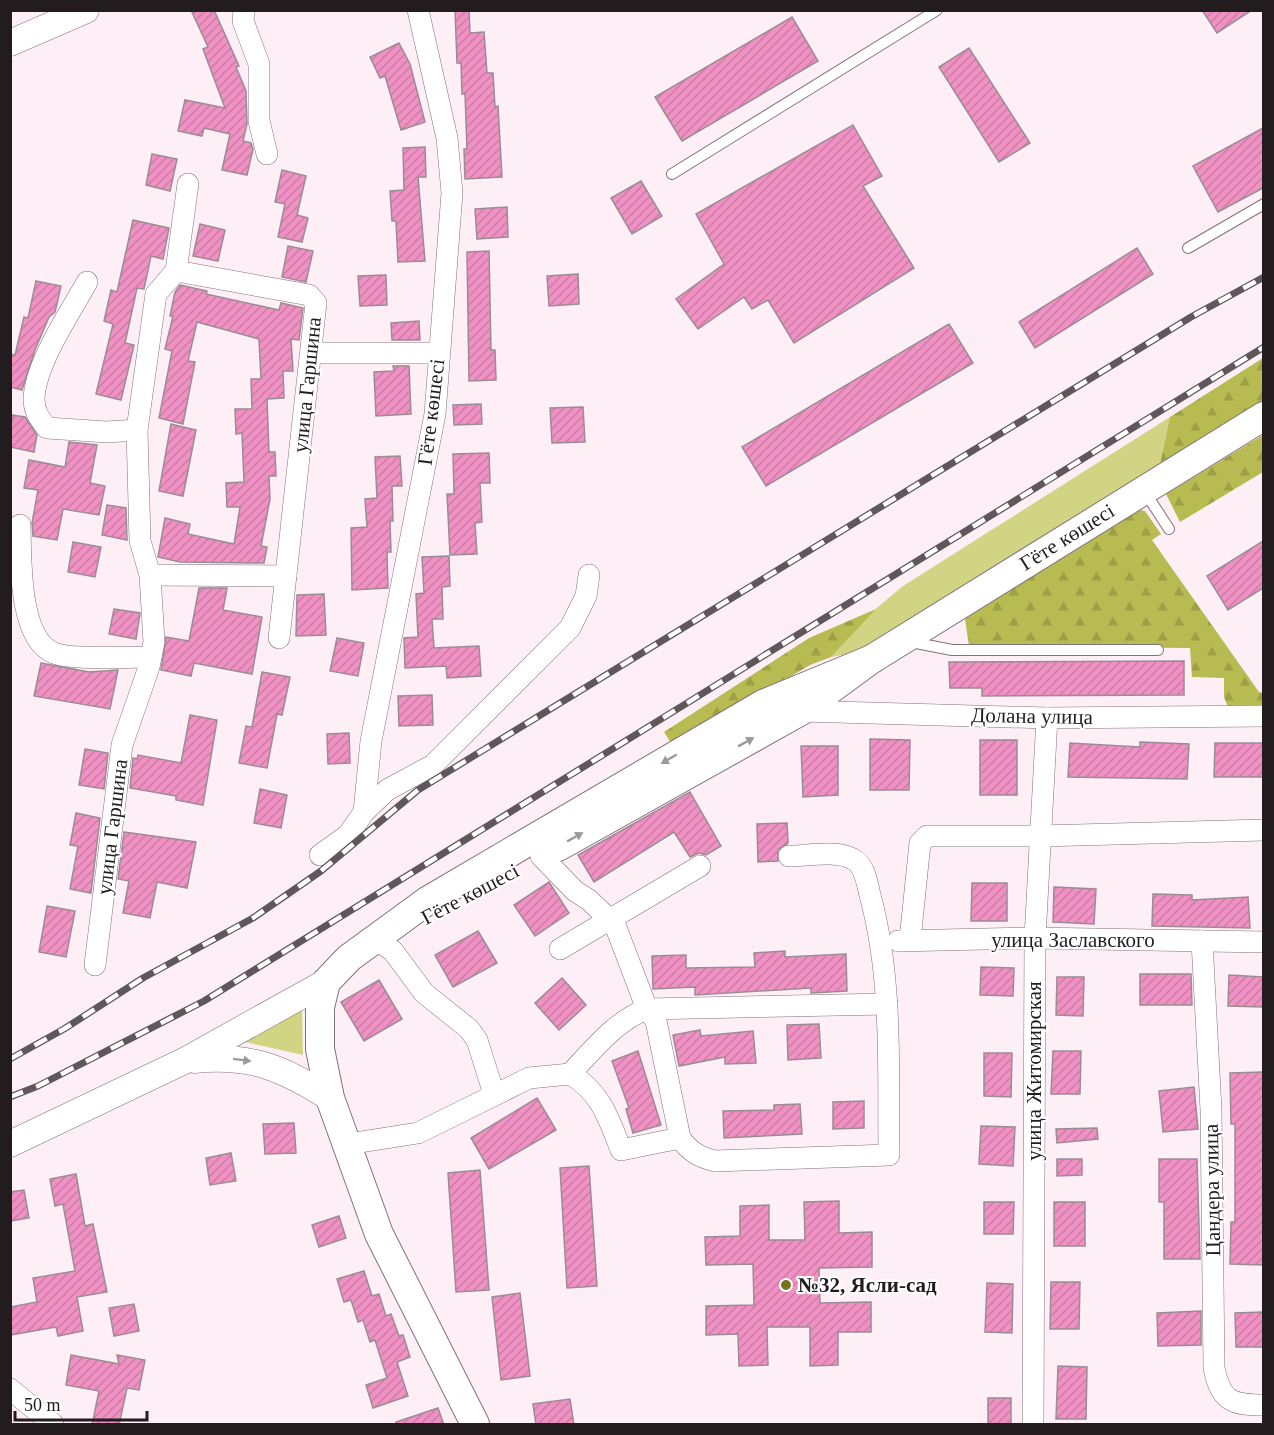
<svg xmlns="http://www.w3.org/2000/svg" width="1274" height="1435" font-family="Georgia,serif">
  <defs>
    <pattern id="forest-firs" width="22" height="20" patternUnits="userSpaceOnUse" patternTransform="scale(1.5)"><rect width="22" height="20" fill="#b8bb51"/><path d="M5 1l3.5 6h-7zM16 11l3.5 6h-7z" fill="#9ea046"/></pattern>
    <pattern id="building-hatch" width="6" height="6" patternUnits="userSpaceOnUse" patternTransform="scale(1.5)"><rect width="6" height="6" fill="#ef91c3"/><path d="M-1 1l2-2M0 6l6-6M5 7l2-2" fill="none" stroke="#cd7ca7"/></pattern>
  </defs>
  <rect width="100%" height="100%" fill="#feeef5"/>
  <g fill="#d1d483">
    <polygon points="1170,417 1158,473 858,652 831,657 872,612 903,586"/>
    <polygon points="302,1002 303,1055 241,1041"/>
  </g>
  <g fill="url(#forest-firs)">
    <polygon points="1263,358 1263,409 1158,473 1170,417"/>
    <polygon points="1263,435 1263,472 1180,522 1166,494"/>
    <polygon points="1140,510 1145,511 1161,534 1152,540 1259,692 1263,693 1263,723 1229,710 1224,697 1224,678 1192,677 1190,648 969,646 965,619 1120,520"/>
    <polygon points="876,609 831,657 810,665 673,746 664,732 809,638"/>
  </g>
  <g fill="url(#building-hatch)" stroke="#9b8c93" stroke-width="1.5">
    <polygon points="191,10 214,10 239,66 236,67 246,91 247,124 243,141 251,143 253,149 247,175 222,170 230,134 204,128 202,136 178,131 185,100 225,108 203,49 208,47"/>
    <polygon points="455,10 469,10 470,33 484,32 487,73 493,73 495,107 498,106 502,177 465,179 464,149 467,149 465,94 462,94 461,63 457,63"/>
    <polygon points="1202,10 1252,10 1217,33"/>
    <polygon points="792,17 818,61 682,141 655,97"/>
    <polygon points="399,43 410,64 425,122 401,130 385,76 380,78 370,57"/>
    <polygon points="969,48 1030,143 999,162 939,67"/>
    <polygon points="853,125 882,176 863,186 914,268 794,343 768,300 752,309 744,297 698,329 676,299 724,264 696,214"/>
    <polygon points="1263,128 1263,188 1218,212 1193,166"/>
    <polygon points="425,147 426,177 418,177 425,261 398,262 396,221 392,221 390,191 404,190 403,148"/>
    <polygon points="152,154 177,159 170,191 146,185"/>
    <polygon points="282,170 306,176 297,215 308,218 302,242 278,237 285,204 275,202"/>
    <polygon points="641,181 662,216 632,234 611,198"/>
    <polygon points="507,207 508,237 477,239 475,209"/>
    <polygon points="133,220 169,228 163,259 151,256 144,289 137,288 125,343 134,345 121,400 96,394 113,324 104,321 111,290 117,292"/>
    <polygon points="200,224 225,230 218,261 193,256"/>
    <polygon points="288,246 313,251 306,282 282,277"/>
    <polygon points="1137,248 1153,274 1035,348 1019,322"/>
    <polygon points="489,251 491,350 495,350 496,380 469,381 467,252"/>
    <polygon points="578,274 579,304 549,306 547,276"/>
    <polygon points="386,275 387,305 360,306 358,276"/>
    <polygon points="36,281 61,286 55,312 49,317 35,350 22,390 10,387 10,354 15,355 24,317 28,318"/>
    <polygon points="180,285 207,291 206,294 279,310 281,303 303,308 299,340 291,339 293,371 283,371 284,398 267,399 269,452 275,452 276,476 269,476 270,499 261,546 267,547 264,563 180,562 158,557 165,518 190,524 188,534 234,544 240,507 227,507 226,483 244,482 242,433 236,434 235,409 252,409 251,379 261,379 259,339 197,322 188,361 195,362 183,424 159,418 172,351 165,349 173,316 170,316 175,292"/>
    <polygon points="419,321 420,340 392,340 391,323"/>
    <polygon points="949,324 973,363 766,486 742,447"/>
    <polygon points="393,366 409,366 411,414 376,416 374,372 394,371"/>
    <polygon points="481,404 482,424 454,425 453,405"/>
    <polygon points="583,407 585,442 552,443 550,408"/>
    <polygon points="12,415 25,417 37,435 34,452 10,447"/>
    <polygon points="171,424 196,430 183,496 159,491"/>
    <polygon points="69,442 97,445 90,483 105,486 99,515 63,509 57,540 33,536 32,523 38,490 24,488 29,460 65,467"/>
    <polygon points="489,453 490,483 480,483 482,522 475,523 477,554 450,555 447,494 454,494 453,454"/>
    <polygon points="400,456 402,486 392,486 393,521 390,521 391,552 387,552 388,588 352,590 351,528 367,527 365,499 377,498 375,457"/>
    <polygon points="107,505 126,508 127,540 102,535"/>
    <polygon points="1263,541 1263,588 1228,610 1207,576"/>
    <polygon points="73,542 101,547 95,577 68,572"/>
    <polygon points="449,556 450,586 442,587 443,619 432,619 434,648 479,646 481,676 447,678 446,666 405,668 404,638 418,637 416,594 424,593 422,557"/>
    <polygon points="199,588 227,588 223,610 262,617 252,674 194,663 191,676 161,670 166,637 189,641"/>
    <polygon points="324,594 326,635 296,636 297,595"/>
    <polygon points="114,609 140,613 136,639 109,634"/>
    <polygon points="337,638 364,643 358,676 330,671"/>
    <polygon points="1184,661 1184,695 982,696 982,688 950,688 949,662"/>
    <polygon points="41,663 89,672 118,670 110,709 34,696"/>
    <polygon points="262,672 290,677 282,715 277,714 267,768 239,763 246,726 252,727"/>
    <polygon points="432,695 433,725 399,726 398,696"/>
    <polygon points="190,715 217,720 203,805 176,800 176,796 130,788 133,758 137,759 138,755 181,763"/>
    <polygon points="349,733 350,763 328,764 327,734"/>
    <polygon points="870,739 910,740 909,790 870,790"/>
    <rect x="980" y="740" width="37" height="55"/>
    <polygon points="1140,742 1189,744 1187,779 1068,777 1070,743 1140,747"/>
    <polygon points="1215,743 1263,743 1263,777 1214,777"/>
    <polygon points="801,746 838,746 838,795 803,797"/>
    <polygon points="85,749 108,753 104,789 79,785"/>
    <polygon points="260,789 287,795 281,828 254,823"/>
    <polygon points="690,792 721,846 706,855 699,853 690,857 674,832 594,882 578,855"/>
    <polygon points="76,813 100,818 91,893 70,889 78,846 70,845"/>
    <polygon points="787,823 788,843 778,850 778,861 758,862 757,824"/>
    <polygon points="124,832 196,842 187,888 157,882 150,918 123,913 129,881 118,879"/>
    <polygon points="549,882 569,913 535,936 514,905"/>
    <polygon points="972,883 1007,883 1007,921 971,921"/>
    <polygon points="1054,887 1096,889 1094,924 1053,922"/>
    <polygon points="1153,894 1192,895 1192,900 1248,897 1250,928 1152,926"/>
    <polygon points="47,906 75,911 66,957 39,952"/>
    <polygon points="478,931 497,963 453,987 435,955"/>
    <polygon points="785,951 785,957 846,954 847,991 811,993 811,988 695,995 695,987 653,989 652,956 686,955 686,968 755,967 754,953"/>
    <polygon points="981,967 1014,968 1013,996 980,995"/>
    <polygon points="1140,974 1191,974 1192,1005 1140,1005"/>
    <polygon points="1229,975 1263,977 1263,1007 1228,1006"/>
    <polygon points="1057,977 1084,977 1083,1016 1056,1015"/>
    <polygon points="562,978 586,1005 559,1030 535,1003"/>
    <polygon points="379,980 402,1019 364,1041 341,1002"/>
    <polygon points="819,1024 821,1058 788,1060 787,1025"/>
    <polygon points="700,1030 701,1036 753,1031 756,1063 725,1064 725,1057 679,1066 673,1035"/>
    <polygon points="638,1051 661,1125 633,1133 626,1109 629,1108 612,1061"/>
    <polygon points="1053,1051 1081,1051 1080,1094 1051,1094"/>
    <polygon points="984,1053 1012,1053 1011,1097 984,1096"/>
    <polygon points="1263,1072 1263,1265 1230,1264 1231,1222 1235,1222 1235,1124 1231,1124 1230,1073"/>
    <polygon points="1194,1087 1198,1129 1163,1132 1159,1091"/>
    <polygon points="537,1098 556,1130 489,1169 471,1138"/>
    <polygon points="864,1101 864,1128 833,1129 833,1102"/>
    <polygon points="800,1104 802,1134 724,1138 723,1111 774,1110 774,1105"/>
    <polygon points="294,1123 296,1153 265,1154 263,1124"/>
    <polygon points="981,1126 1015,1127 1013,1166 979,1164"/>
    <polygon points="1097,1128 1098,1139 1057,1143 1056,1129"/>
    <polygon points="231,1153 236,1181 210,1185 206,1158"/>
    <polygon points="1057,1159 1082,1159 1082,1175 1057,1176"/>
    <polygon points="1159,1159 1197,1159 1200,1259 1164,1259 1164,1202 1159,1202"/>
    <polygon points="589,1166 597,1286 567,1288 560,1168"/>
    <polygon points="480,1170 489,1290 456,1292 448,1173"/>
    <polygon points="76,1174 85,1226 93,1224 107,1292 77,1297 83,1331 58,1336 56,1327 10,1335 10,1307 37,1302 33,1278 75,1271 63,1204 55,1206 50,1179"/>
    <polygon points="24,1190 29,1218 10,1221 10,1192"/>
    <polygon points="839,1201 839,1233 872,1232 872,1267 819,1268 820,1303 871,1302 871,1332 838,1332 838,1365 810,1366 810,1327 767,1327 768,1365 739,1366 738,1334 706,1335 706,1306 754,1305 753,1264 706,1265 705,1237 740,1236 740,1206 769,1205 769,1240 805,1240 804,1202"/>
    <polygon points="984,1202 1014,1202 1013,1234 984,1234"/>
    <rect x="1054" y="1202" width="31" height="44"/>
    <polygon points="339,1216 346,1238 319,1247 312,1225"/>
    <polygon points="364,1271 372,1296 379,1294 386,1316 391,1314 399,1336 403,1335 410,1357 397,1362 408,1396 373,1408 366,1385 387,1378 375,1340 370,1342 363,1320 358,1322 351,1300 344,1302 337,1279"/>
    <polygon points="1051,1282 1080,1282 1079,1329 1050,1329"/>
    <polygon points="987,1283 1013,1284 1012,1333 985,1332"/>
    <polygon points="520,1293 530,1376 501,1380 492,1297"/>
    <polygon points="134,1304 139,1331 114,1336 109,1308"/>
    <polygon points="1201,1311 1201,1345 1158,1346 1157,1313"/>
    <polygon points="1263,1312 1263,1347 1236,1347 1235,1313"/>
    <polygon points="71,1355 119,1364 117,1355 145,1360 139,1390 127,1388 119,1425 92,1425 99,1391 66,1385"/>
    <polygon points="1058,1366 1087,1367 1086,1419 1056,1419"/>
    <rect x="988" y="1398" width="23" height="27"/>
    <polygon points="570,1399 574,1425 536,1425 533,1404"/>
    <polygon points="438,1408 444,1425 396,1425 396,1422"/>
  </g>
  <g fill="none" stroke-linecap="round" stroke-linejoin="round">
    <defs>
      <g id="service">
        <polyline points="672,174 937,10"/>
        <polyline points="1188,248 1264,204"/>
        <polyline points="1145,492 1169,529"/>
        <polyline points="911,642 952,650 1158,650"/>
      </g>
      <g id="minor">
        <polyline points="244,10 243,21 259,64 259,121 267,154"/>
        <polyline points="176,271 309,295 316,303 279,638"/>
        <path d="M87 282C70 313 35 364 34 399 34 412 40 419 47 428L107 432 137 430"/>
        <polyline points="312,353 439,353"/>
        <path d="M20 525C21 558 18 639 54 653 69 660 131 657 151 657"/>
        <polyline points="150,575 286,576"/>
        <polyline points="801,711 1047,718 1264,716"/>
        <polyline points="364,812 371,741 435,414 452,193 447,138 418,10"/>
        <polyline points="320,855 348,835 364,812 387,790 433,765 570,628 586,596 589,575"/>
        <path d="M541 856 575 891 589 900 615 925 647 1009 656 1021 680 1138C690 1152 699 1157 715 1161L889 1155C888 1068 893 980 870 895 867 883 865 865 853 859 836 850 807 856 789 856"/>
        <polyline points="373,938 393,951 424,993 469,1029 477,1040 494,1094"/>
        <polyline points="910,940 920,843 927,836 1040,836 1264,830"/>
        <polyline points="898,941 1035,938 1264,942"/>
        <path d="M1202 941 1211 1110 1214 1368C1221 1401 1231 1405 1264 1405"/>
        <polyline points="560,949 700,866"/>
        <polyline points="95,965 122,745 149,667 154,642 150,575 140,541 137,430 156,294 176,271 188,184"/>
        <path d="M570 1074C600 1091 609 1119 621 1150L680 1138"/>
        <path d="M348 1144 418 1133 529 1078 570 1074C593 1050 615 1021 647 1009L887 1004"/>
        <polyline points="10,1389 53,1424"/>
        <polyline points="1033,1424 1035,938 1047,718"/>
      </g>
      <g id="tertiary">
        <polyline points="10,43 86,10"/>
        <path d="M194 1060C250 1054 283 1068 330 1098"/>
        <polyline points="10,1144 184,1061 326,982"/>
      </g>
      <g id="secondary">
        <polyline points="558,847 801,711 872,659 1264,416"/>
        <polyline points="475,1424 379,1234 330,1098 320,1049 320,1007 326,982 349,958 427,901 763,704 872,659"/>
      </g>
    </defs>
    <use href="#service" stroke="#817379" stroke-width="12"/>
    <use href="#minor" stroke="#817379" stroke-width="22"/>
    <use href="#tertiary" stroke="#817379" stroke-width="27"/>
    <use href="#secondary" stroke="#817379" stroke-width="30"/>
    <use href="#service" stroke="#fff" stroke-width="10"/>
    <use href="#minor" stroke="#fff" stroke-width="21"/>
    <use href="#tertiary" stroke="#fff" stroke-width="26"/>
    <use href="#secondary" stroke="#fff" stroke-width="28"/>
    <defs>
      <g id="rail">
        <polyline points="10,1059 64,1029 143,978 253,918 321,871 418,790 1191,317 1264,277"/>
        <polyline points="10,1097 38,1086 204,1001 1264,347"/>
      </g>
    </defs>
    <use href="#rail" stroke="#60575b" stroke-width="7"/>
    <use href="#rail" stroke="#fff" stroke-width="4.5" stroke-dasharray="14" stroke-linecap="butt"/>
  </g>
  <defs><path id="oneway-solid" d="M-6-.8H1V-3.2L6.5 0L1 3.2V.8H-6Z" transform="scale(1.5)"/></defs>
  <g fill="#9c999a">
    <use href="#oneway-solid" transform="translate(746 742) rotate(-29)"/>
    <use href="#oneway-solid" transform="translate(669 759) rotate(150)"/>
    <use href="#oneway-solid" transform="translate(575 837) rotate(-29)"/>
    <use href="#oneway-solid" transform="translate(242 1060) rotate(7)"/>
  </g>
  <circle fill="#73741b" stroke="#fff" stroke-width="2" cx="786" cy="1285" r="6"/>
  <g text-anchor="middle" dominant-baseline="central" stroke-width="4.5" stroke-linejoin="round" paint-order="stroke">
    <g font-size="21" fill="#221c1f" stroke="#fff">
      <text transform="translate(307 385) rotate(-84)">улица Гаршина</text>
      <text transform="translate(431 412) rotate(-83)">Гёте көшесі</text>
      <text transform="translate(1067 537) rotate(-32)">Гёте көшесі</text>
      <text transform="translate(1032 716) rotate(1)">Долана улица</text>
      <text transform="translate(112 827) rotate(-83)">улица Гаршина</text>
      <text transform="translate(470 894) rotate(-28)">Гёте көшесі</text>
      <text x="1073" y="940">улица Заславского</text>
      <text transform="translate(1034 1071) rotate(-90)">улица Житомирская</text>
      <text transform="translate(1212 1190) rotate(-91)">Цандера улица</text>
    </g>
    <g font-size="21" font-weight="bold" fill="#221c1f" stroke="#fff" text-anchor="start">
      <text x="798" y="1285">№32, Ясли-сад</text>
    </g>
  </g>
  <rect width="1274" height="1435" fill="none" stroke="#221c1f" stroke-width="24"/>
  <path d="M15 1411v9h132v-9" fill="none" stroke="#221c1f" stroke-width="3"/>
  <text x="24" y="1411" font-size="18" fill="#221c1f" stroke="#ffffff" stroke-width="4.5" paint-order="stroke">50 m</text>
</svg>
